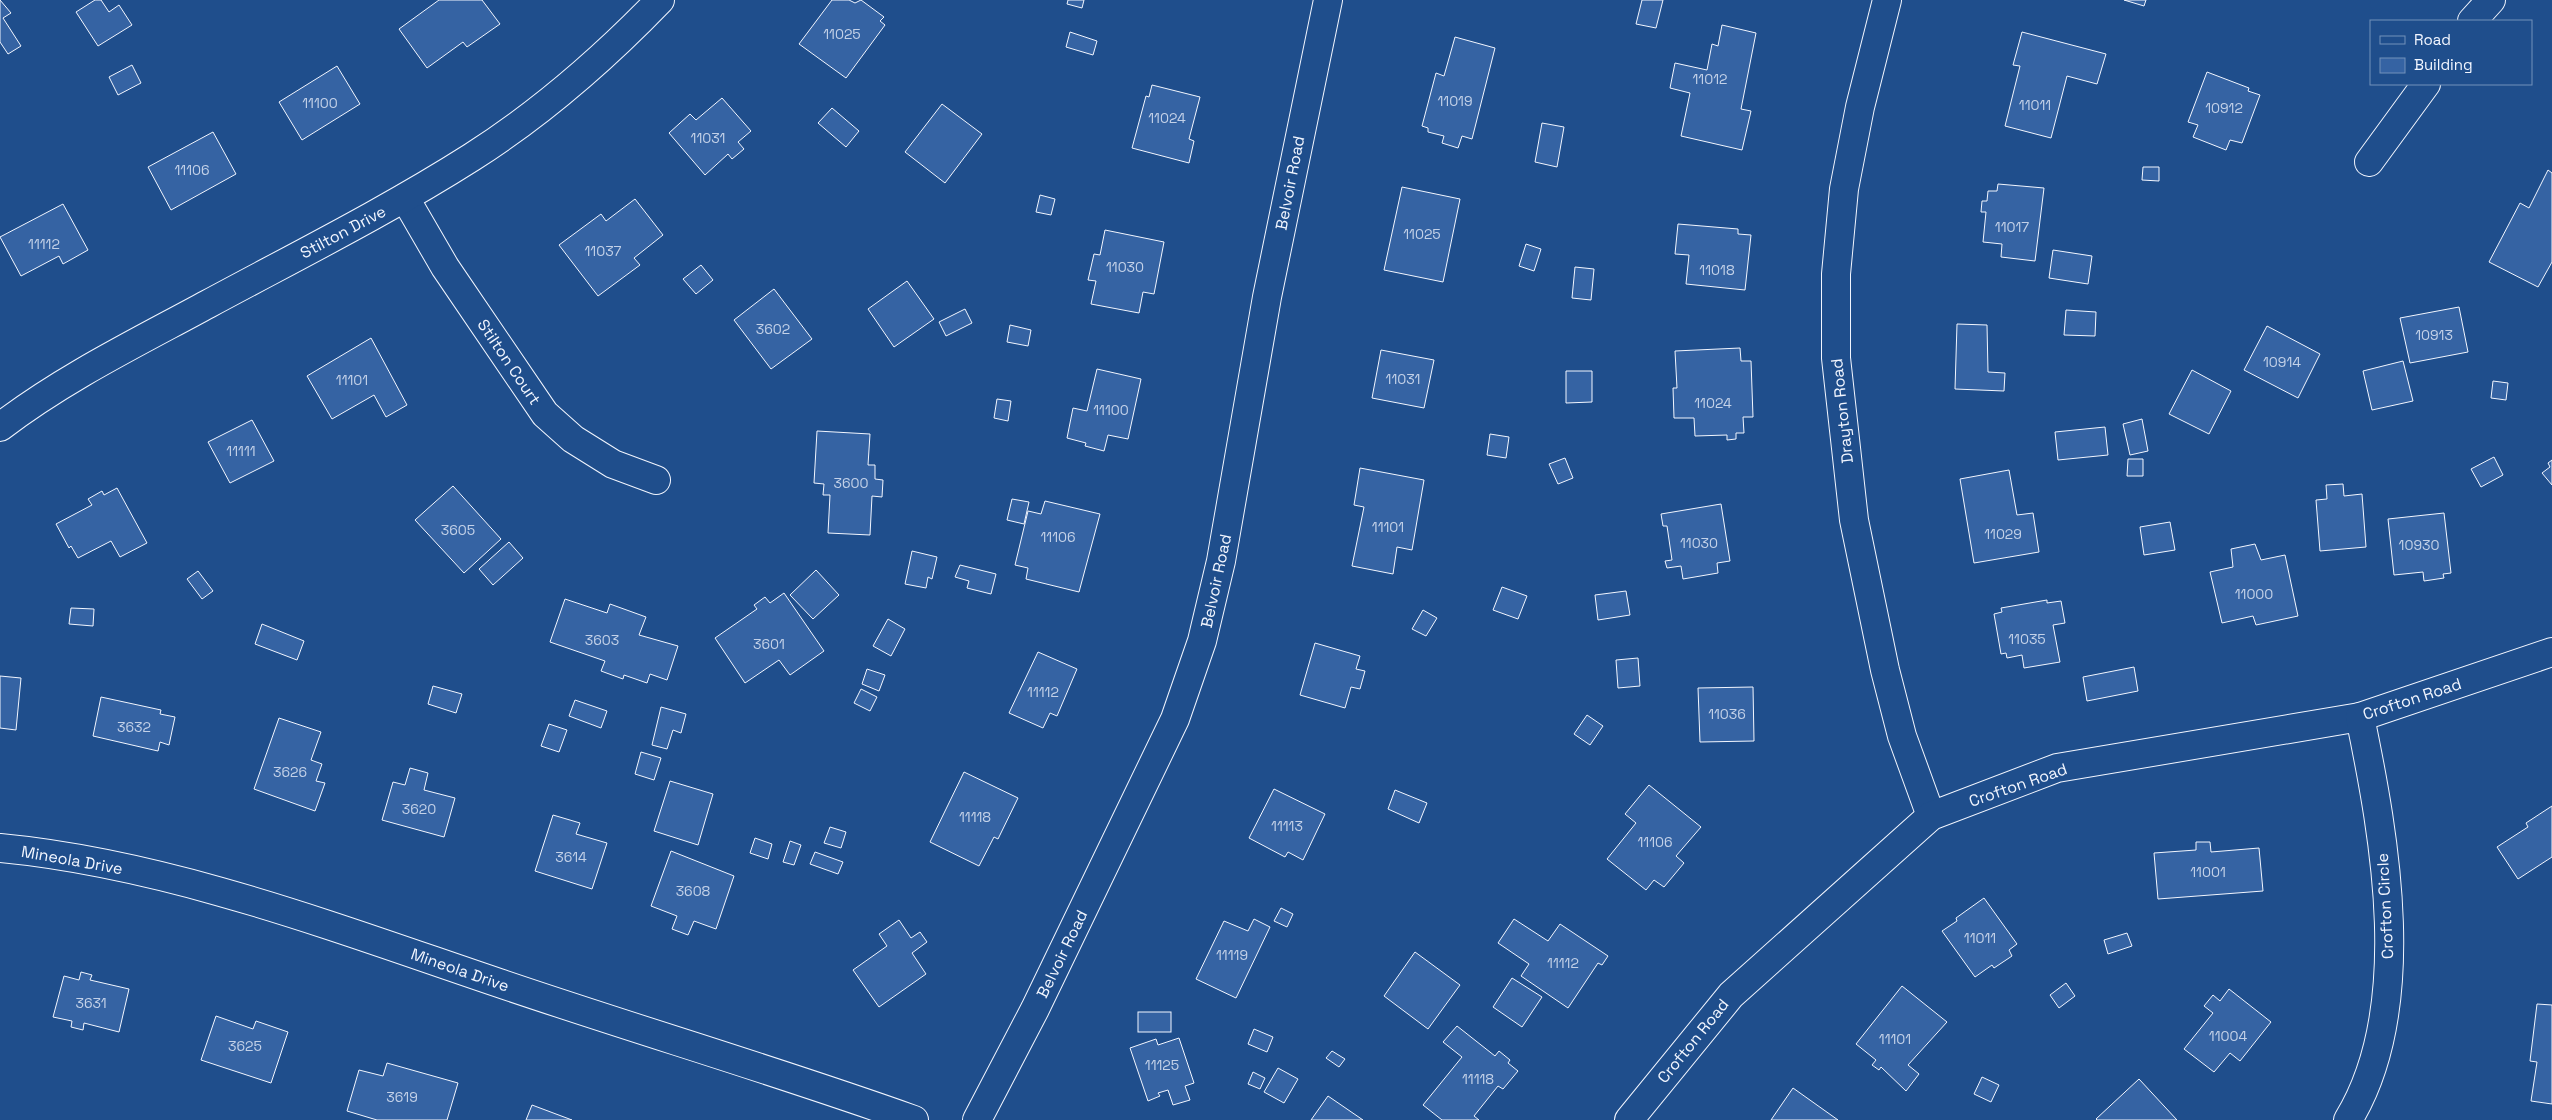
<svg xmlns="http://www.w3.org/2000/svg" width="2552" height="1120" font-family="'Space Grotesk',sans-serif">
  <rect width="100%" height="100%" fill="#1f4e8c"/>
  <g fill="#3563a3" stroke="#f2f6ff">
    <polygon points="0,0 11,13 3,18 21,46 8,54 0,42"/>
    <polygon points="95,0 101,0 109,12 119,5 132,25 98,46 76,12"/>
    <polygon points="439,0 482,0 500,24 467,47 463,42 427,68 399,29"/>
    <polygon points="832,0 849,0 855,3 861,0 884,17 880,21 885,25 846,78 799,44"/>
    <polygon points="1068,0 1084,0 1082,8 1067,4"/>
    <polygon points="1642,0 1663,0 1656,28 1636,24"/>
    <polygon points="2124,0 2146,0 2144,6"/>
    <polygon points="1722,25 1756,33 1741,109 1751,111 1742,150 1681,136 1690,93 1670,88 1675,63 1707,70 1712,44 1718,46"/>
    <polygon points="1070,32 1097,41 1093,55 1066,47"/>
    <polygon points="2022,32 2106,54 2097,84 2067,76 2051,138 2005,126 2020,66 2013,65"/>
    <polygon points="1455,37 1495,48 1472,139 1462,136 1458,148 1442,143 1444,136 1428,132 1428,128 1422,126 1436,73 1444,76"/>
    <polygon points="132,65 141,83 118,95 109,77"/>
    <polygon points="337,66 360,104 302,140 279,102"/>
    <polygon points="2207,72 2249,88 2248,91 2260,95 2242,143 2230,140 2226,150 2193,137 2198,125 2188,122"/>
    <polygon points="1152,85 1200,97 1189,139 1194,141 1189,163 1132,148 1146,96 1149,97"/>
    <polygon points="722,98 751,131 738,142 744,149 732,159 728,154 705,175 669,133 690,114 696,120"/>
    <polygon points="942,104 982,134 945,183 905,152"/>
    <polygon points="832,108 859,131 846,147 818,123"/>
    <polygon points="1542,123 1564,127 1557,167 1535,162"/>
    <polygon points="213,132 236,174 171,210 148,167"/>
    <polygon points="2143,167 2159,167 2159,181 2142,180"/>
    <polygon points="2548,170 2552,173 2552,262 2538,287 2489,262 2520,203 2529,208"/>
    <polygon points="1998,184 2044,188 2035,261 2001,257 2002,244 1983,242 1986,212 1981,212 1982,201 1987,201 1988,191 1997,191"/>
    <polygon points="1402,187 1460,199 1443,282 1384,270"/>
    <polygon points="1040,195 1055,199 1051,215 1036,212"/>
    <polygon points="635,199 663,235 634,258 640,265 598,296 559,245 601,214 606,221"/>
    <polygon points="63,204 88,250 63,264 59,256 21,276 0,237"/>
    <polygon points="1678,224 1738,229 1738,234 1751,235 1745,290 1686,284 1689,255 1675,254"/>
    <polygon points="1105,230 1164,242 1154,294 1143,292 1139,313 1091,304 1096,281 1088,280 1094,254 1100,255"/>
    <polygon points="1526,244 1541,249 1534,271 1519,266"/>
    <polygon points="2053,250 2092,256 2088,284 2049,278"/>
    <polygon points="701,265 713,280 696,294 683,279"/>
    <polygon points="1575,267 1594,269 1591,300 1572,298"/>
    <polygon points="907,281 934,319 894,347 868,309"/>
    <polygon points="774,289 812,339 771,369 734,320"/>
    <polygon points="2459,307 2468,352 2410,363 2400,318"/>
    <polygon points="965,309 972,323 946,336 939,322"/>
    <polygon points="2066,310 2096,312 2095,336 2064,335"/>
    <polygon points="1957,324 1987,325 1988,372 2005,373 2004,391 1955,389"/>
    <polygon points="1010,325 1031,330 1028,346 1007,342"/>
    <polygon points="2267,326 2320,354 2298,398 2244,370"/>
    <polygon points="371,338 407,405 386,417 374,395 332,419 307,376"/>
    <polygon points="1740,348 1741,361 1751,361 1753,417 1743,417 1744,433 1736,433 1736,439 1727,440 1727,435 1695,436 1694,418 1674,418 1673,388 1677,388 1675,351"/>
    <polygon points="1381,350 1434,360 1424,408 1372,398"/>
    <polygon points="2403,361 2413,401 2372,410 2363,371"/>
    <polygon points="1097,369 1141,379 1128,439 1108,435 1104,451 1085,446 1086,443 1067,438 1073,408 1087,411"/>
    <polygon points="2192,370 2231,391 2209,434 2169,414"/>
    <polygon points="1566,371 1592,371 1592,402 1566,403"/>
    <polygon points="2493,381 2508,383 2506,400 2491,398"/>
    <polygon points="997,399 1011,401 1008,421 994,418"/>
    <polygon points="2142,419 2148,451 2130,455 2123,424"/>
    <polygon points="252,420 274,461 230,483 208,442"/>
    <polygon points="2105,427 2108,455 2058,460 2055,432"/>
    <polygon points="817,431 870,434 868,465 875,465 875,479 883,480 882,497 872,496 870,535 828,533 830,495 823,495 824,484 814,483"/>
    <polygon points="1490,434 1509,437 1506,458 1487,455"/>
    <polygon points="2494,457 2503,475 2481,487 2471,469"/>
    <polygon points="1565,458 1573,478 1558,484 1549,464"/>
    <polygon points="2128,459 2143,459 2143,476 2127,476"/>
    <polygon points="2552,460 2552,485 2542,473 2550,467 2548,463"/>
    <polygon points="1360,468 1424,480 1412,550 1397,547 1393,574 1352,566 1364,507 1354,505"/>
    <polygon points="2009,470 2017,515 2033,513 2039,552 1974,563 1960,479"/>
    <polygon points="2343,484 2344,496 2362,494 2366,547 2320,551 2316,500 2327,499 2326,485"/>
    <polygon points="453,486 501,539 464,573 415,520"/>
    <polygon points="117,488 147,543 120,557 111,541 78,558 71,546 69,548 56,524 92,505 88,499 102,491 104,495"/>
    <polygon points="1012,499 1029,502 1024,524 1007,520"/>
    <polygon points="1045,501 1100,514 1079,592 1026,579 1028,568 1015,565 1028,511 1041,514"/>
    <polygon points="1721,504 1730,561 1717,563 1718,573 1683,579 1681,566 1667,568 1665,561 1672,560 1667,526 1663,526 1661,514"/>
    <polygon points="2444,513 2451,573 2443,574 2444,578 2424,581 2423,572 2394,575 2388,519"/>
    <polygon points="2170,522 2175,550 2144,555 2140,527"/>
    <polygon points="509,542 523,558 493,585 479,569"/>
    <polygon points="2255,544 2261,560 2285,555 2298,616 2256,625 2253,616 2222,623 2210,572 2233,567 2231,549"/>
    <polygon points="912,551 937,557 932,579 928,577 926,588 905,584"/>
    <polygon points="960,565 996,574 991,594 967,588 969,581 955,577"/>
    <polygon points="816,570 839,595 813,619 790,595"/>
    <polygon points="198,571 213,591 202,599 187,579"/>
    <polygon points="1502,587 1527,596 1518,619 1493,610"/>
    <polygon points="1626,591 1630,615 1598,620 1595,595"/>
    <polygon points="784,593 824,651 790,675 779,660 745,683 715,638 757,609 754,605 765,597 770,603"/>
    <polygon points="565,599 607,613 610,604 646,617 639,635 678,646 667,680 650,674 647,683 624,675 623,679 601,671 605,661 550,642"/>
    <polygon points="2047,600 2047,603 2061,601 2065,623 2053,625 2060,662 2024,668 2022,655 2007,658 2006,653 2001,654 1994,614 2002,612 2001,608"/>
    <polygon points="71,608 94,609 93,626 69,624"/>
    <polygon points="1423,610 1437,618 1426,636 1412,629"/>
    <polygon points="888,619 905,629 891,656 873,646"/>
    <polygon points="262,624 304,641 297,660 255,644"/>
    <polygon points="1315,643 1360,656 1356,669 1365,671 1360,689 1351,687 1345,708 1300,695"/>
    <polygon points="1038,652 1077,669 1057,716 1050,713 1043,728 1009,713"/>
    <polygon points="1638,658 1640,686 1618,688 1616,660"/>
    <polygon points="2134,667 2138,691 2087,701 2083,677"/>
    <polygon points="867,669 885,675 879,691 862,684"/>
    <polygon points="0,676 21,678 16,730 0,728"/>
    <polygon points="433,686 462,694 456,713 428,704"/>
    <polygon points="1753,687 1754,741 1700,742 1698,688"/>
    <polygon points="861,689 877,697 870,711 854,703"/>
    <polygon points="101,697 161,710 160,714 175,717 169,745 160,742 158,751 93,736"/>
    <polygon points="575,700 607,711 601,728 569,716"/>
    <polygon points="661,707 686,714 681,733 673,730 667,749 652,745"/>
    <polygon points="1587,715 1603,726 1590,745 1574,734"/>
    <polygon points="279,718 321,732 311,760 322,764 316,781 325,783 315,811 254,789"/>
    <polygon points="549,724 567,730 559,752 541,746"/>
    <polygon points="641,752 661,758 654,780 635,774"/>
    <polygon points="410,768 428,773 424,790 455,798 444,837 382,820 393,782 405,785"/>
    <polygon points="964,772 1018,798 998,839 994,837 979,866 930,842"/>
    <polygon points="670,781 713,794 698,845 654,831"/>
    <polygon points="1649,785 1701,827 1676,856 1684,863 1664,887 1654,880 1646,890 1607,859 1636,823 1625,814"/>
    <polygon points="1274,789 1325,814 1303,860 1288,852 1285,857 1249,838"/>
    <polygon points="1395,790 1427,803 1419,823 1388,809"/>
    <polygon points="2552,806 2552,857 2518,879 2497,847 2528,827 2526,823"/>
    <polygon points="553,815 580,823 576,834 607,843 592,889 535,871"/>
    <polygon points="830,827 846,832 841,848 824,843"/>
    <polygon points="755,838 772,844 768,859 750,853"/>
    <polygon points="790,841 801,845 794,865 783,862"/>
    <polygon points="2196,842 2210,842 2211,852 2259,848 2263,891 2158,899 2154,853 2196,850"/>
    <polygon points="671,851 734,876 716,929 694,921 688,935 672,929 677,916 651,906"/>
    <polygon points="815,852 843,862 838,874 810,864"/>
    <polygon points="1984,898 2017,944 2009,950 2012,956 1994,968 1992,965 1975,977 1942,931 1957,921 1956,918"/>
    <polygon points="1281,908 1293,914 1287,927 1274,921"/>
    <polygon points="1254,919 1270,927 1236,998 1196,979 1224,921 1248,931"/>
    <polygon points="1514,919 1548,941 1560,924 1608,956 1602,965 1598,963 1568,1008 1521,976 1529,964 1498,943"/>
    <polygon points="899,920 911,938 920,932 927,942 912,953 926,974 879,1007 853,970 887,946 879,934"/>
    <polygon points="2127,933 2132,946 2108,954 2104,940"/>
    <polygon points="1415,952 1460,985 1428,1029 1384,996"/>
    <polygon points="81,972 92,975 90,980 129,989 119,1032 84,1023 83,1030 71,1027 72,1021 53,1017 64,976 79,980"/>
    <polygon points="1512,978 1542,997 1522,1027 1493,1007"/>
    <polygon points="2066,983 2075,996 2059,1008 2050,995"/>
    <polygon points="1902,986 1947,1022 1908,1065 1919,1074 1906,1091 1881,1067 1879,1070 1872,1065 1876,1060 1856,1044"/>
    <polygon points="2229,989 2271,1022 2240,1061 2230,1053 2214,1072 2184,1049 2213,1013 2204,1006 2213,995 2220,1001"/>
    <polygon points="2537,1004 2552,1005 2552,1104 2531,1101 2537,1062 2530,1061"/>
    <rect x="1138" y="1012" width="33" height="20"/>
    <polygon points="216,1016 253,1029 256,1021 288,1032 271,1083 201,1060"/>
    <polygon points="1457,1026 1495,1056 1499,1051 1510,1060 1508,1063 1518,1071 1503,1089 1498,1086 1474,1116 1479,1120 1442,1120 1423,1105 1462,1057 1443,1042"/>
    <polygon points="1254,1029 1273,1037 1267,1052 1248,1044"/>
    <polygon points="1179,1038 1194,1083 1185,1086 1190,1100 1173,1105 1168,1090 1158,1093 1160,1096 1148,1101 1130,1048 1156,1039 1158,1045"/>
    <polygon points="1332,1051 1345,1059 1339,1067 1326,1058"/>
    <polygon points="387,1063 458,1083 447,1120 377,1120 347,1111 359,1070 383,1076"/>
    <polygon points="1278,1068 1298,1079 1284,1103 1264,1092"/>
    <polygon points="1253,1072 1265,1078 1260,1089 1248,1084"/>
    <polygon points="1982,1077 1999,1085 1991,1102 1974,1094"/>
    <polygon points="2139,1079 2177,1120 2097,1120 2096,1119"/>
    <polygon points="1793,1088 1838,1120 1771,1120"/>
    <polygon points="1328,1096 1363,1120 1311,1120"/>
    <polygon points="532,1105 572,1120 526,1120"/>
  </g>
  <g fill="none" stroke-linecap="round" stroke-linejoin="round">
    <defs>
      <g id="minor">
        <polyline points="1887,0 1860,107 1844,189 1836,274 1836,358 1854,520 1885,670 1902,736 1931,816"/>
        <polyline points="2472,21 2491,0"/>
        <polyline points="2369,162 2426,84"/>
        <polyline points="405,198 445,267 545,414 573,439 613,464 656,480"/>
        <path d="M0 427C64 378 138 342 208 304 297 256 387 211 472 157 541 113 603 59 660 0"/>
        <path d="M0 848C169 864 339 929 499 983 637 1030 777 1071 914 1120"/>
        <polyline points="977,1120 1035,1009 1175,719 1202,641 1221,561 1267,297 1328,0"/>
        <polyline points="1629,1120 1731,995 1931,816 2057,768 2360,717 2552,652"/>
        <path d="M2348 1120C2416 1009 2385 838 2360 717"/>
      </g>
    </defs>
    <use href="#minor" stroke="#f2f6ff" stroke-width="30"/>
    <use href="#minor" stroke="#1f4e8c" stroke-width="28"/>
  </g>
  <g text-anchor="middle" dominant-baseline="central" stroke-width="4" stroke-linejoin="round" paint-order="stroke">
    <g font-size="14" fill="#c3d1e8">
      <text x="842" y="34">11025</text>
      <text x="1710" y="79">11012</text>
      <text x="1455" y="101">11019</text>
      <text x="320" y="103">11100</text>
      <text x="2035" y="105">11011</text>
      <text x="2224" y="108">10912</text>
      <text x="1167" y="118">11024</text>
      <text x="708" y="138">11031</text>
      <text x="192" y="170">11106</text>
      <text x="2012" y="227">11017</text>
      <text x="1422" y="234">11025</text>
      <text x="44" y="244">11112</text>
      <text x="603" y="251">11037</text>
      <text x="1125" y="267">11030</text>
      <text x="1717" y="270">11018</text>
      <text x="773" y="329">3602</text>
      <text x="2434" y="335">10913</text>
      <text x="2282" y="362">10914</text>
      <text x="1403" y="379">11031</text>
      <text x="352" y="380">11101</text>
      <text x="1713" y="403">11024</text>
      <text x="1111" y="410">11100</text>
      <text x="241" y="451">11111</text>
      <text x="851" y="483">3600</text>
      <text x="1388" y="527">11101</text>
      <text x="458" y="530">3605</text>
      <text x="2003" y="534">11029</text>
      <text x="1058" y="537">11106</text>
      <text x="1699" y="543">11030</text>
      <text x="2419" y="545">10930</text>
      <text x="2254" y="594">11000</text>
      <text x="2027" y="639">11035</text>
      <text x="602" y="640">3603</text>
      <text x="769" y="644">3601</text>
      <text x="1043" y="692">11112</text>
      <text x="1727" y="714">11036</text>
      <text x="134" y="727">3632</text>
      <text x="290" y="772">3626</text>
      <text x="419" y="809">3620</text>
      <text x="975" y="817">11118</text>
      <text x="1287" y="826">11113</text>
      <text x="1655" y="842">11106</text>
      <text x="571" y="857">3614</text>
      <text x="2208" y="872">11001</text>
      <text x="693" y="891">3608</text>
      <text x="1980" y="938">11011</text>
      <text x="1232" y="955">11119</text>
      <text x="1563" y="963">11112</text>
      <text x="91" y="1003">3631</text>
      <text x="2228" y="1036">11004</text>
      <text x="1895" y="1039">11101</text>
      <text x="245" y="1046">3625</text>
      <text x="1162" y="1065">11125</text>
      <text x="1478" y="1079">11118</text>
      <text x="402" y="1097">3619</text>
    </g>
    <g font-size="16" fill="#f2f6ff" stroke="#1f4e8c">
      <text transform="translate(1290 183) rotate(-79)">Belvoir Road</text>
      <text transform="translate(343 232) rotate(-28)">Stilton Drive</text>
      <text transform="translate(509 362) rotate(56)">Stilton Court</text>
      <text transform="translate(1842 411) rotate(-96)">Drayton Road</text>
      <text transform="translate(1216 581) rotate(-78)">Belvoir Road</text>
      <text transform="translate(2412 699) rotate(-18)">Crofton Road</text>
      <text transform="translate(2018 785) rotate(-19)">Crofton Road</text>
      <text transform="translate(72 860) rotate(10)">Mineola Drive</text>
      <text transform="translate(2385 906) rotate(-93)">Crofton Circle</text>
      <text transform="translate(1062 954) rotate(-64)">Belvoir Road</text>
      <text transform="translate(460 970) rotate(19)">Mineola Drive</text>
      <text transform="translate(1693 1041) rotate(-51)">Crofton Road</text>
    </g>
  </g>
  <rect x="2370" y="20" width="162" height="65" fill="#1f4e8c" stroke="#7391ba"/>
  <rect x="2380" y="36" width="25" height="8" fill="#1f4e8c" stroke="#7391ba"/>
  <text x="2414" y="45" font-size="15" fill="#f2f6ff">Road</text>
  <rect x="2380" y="58" width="25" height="15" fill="#3563a3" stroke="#7391ba"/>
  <text x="2414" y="70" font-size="15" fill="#f2f6ff">Building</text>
</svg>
